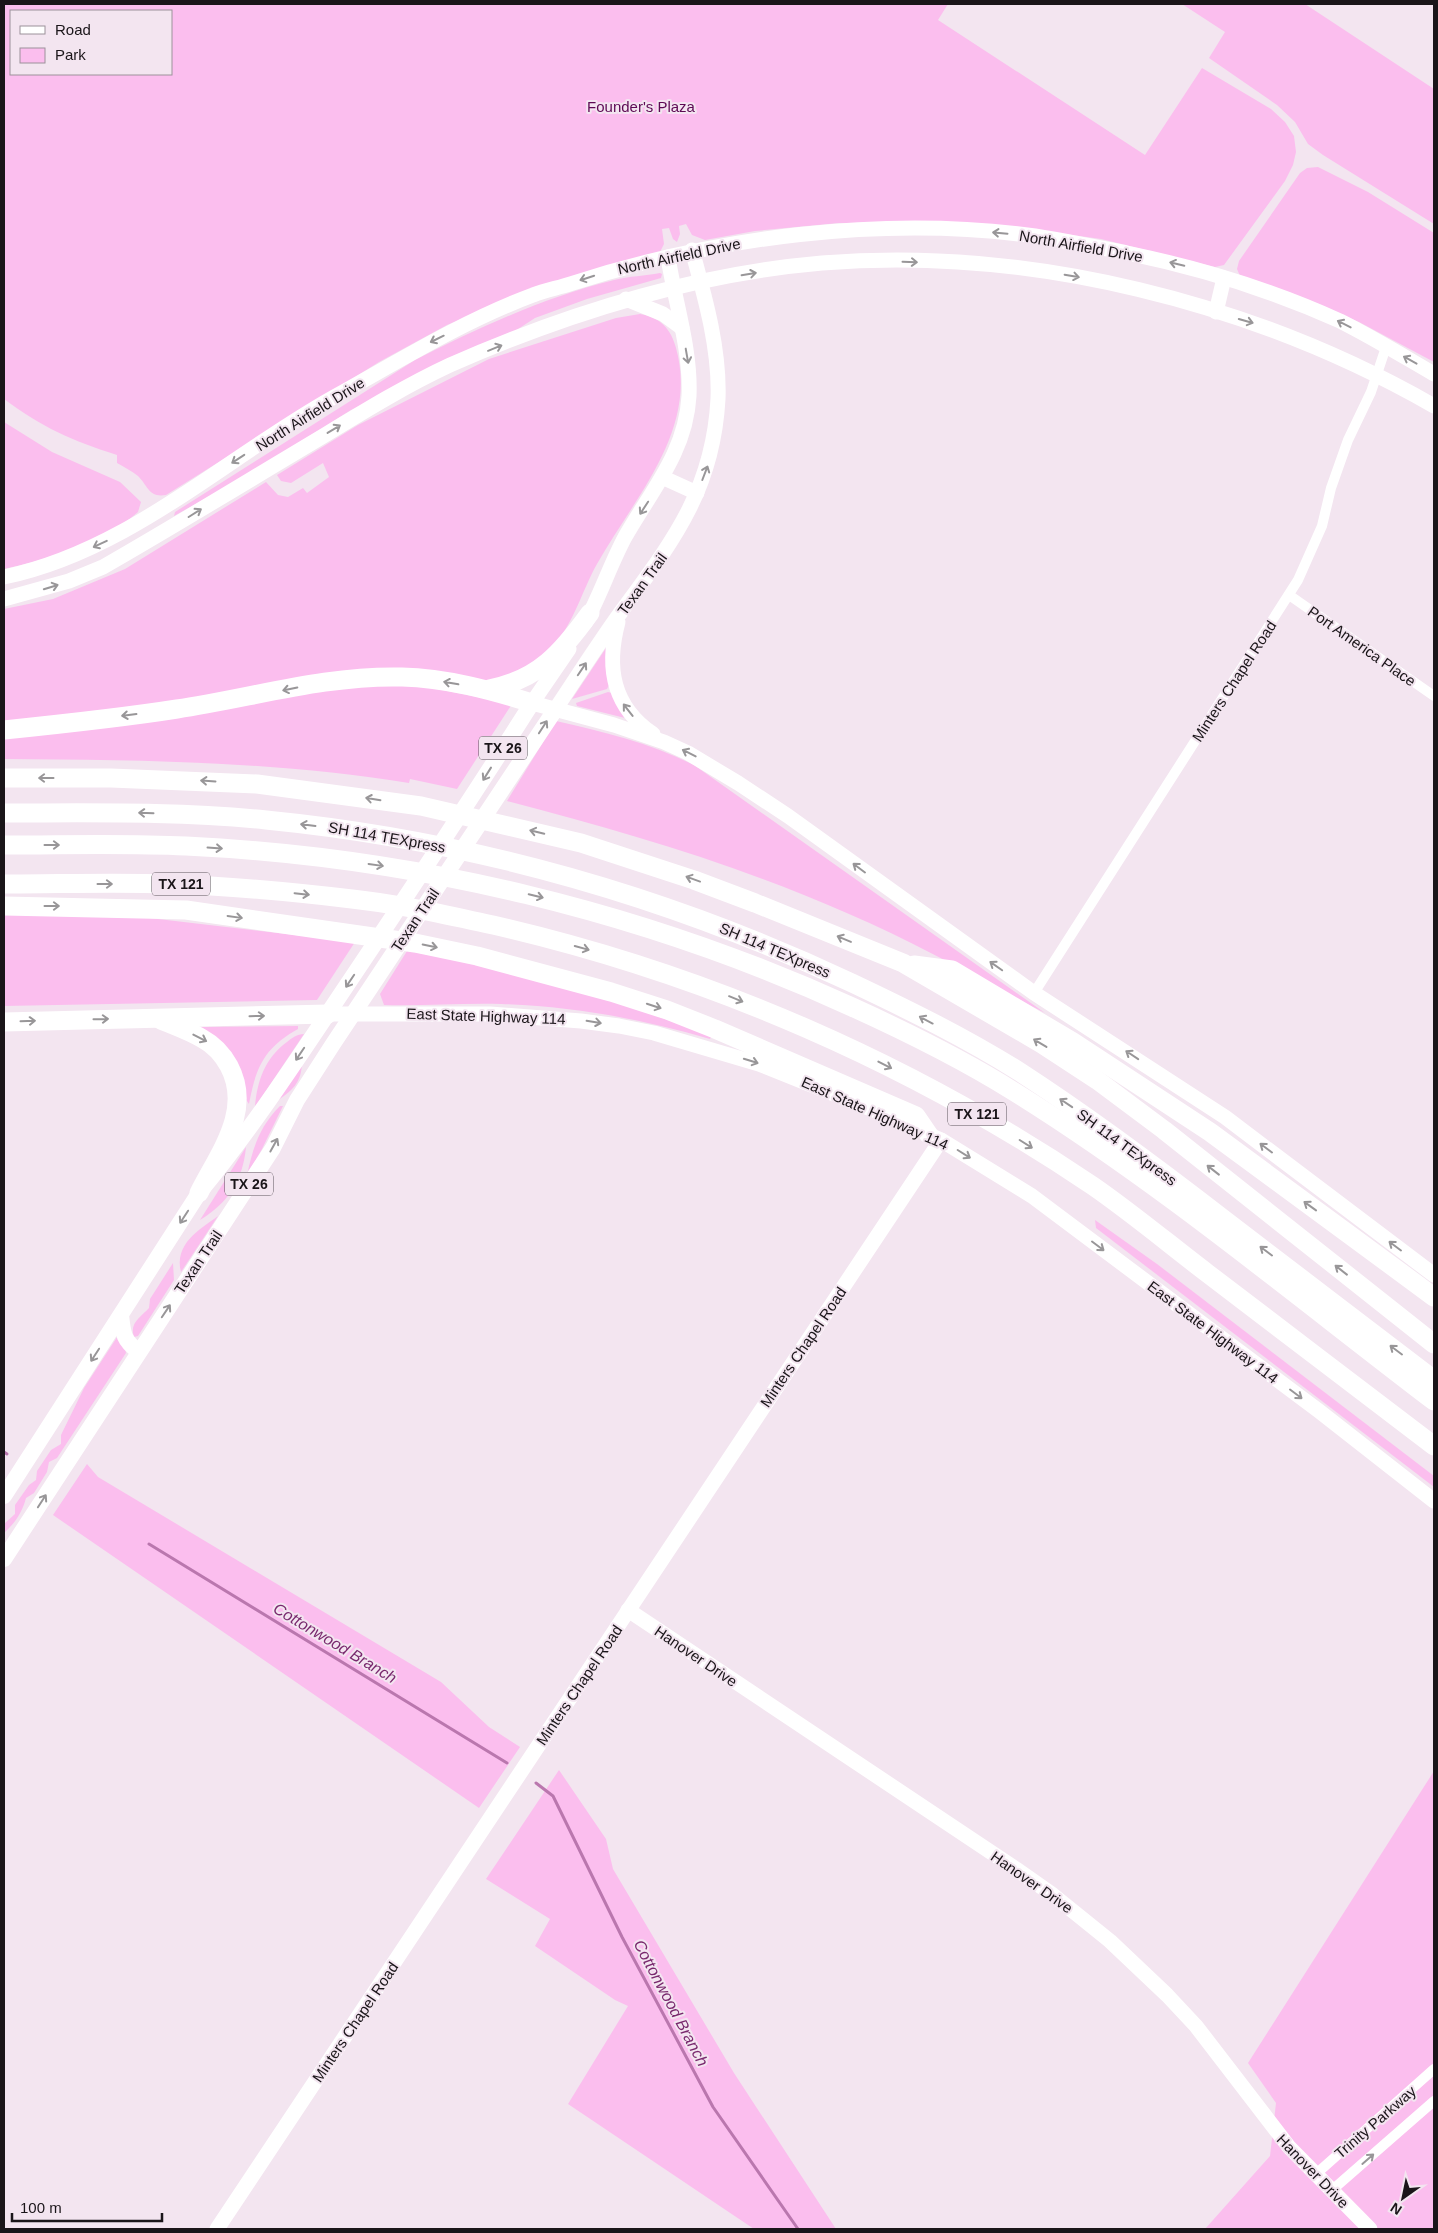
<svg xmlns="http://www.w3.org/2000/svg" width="1438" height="2233" font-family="Helvetica,sans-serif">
  <rect width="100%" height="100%" fill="#f3e5f0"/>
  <g fill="#fbbeee" fill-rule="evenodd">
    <path d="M4 4H948L938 20 1145 155 1202 68 1271 109 1285 122 1294 136 1296 152 1293 165 1285 181 1224 265 1215 267 1101 239 1006 226 839 223 755 231 705 240 692 235 686 224 679 226 680 234 677 242 673 239 669 228 662 229 664 244 660 252 538 287 447 325 379 362 166 495C149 498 148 486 138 476 132 471 124 467 117 463V455C73 441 41 427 4 399ZM11 11H171V74H11Z"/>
    <polygon points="1182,4 1305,4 1434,89 1434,224 1323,155 1308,144 1295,122 1277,105 1209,58 1225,32"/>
    <polygon points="1318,167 1368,192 1434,233 1434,362 1359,322 1314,303 1240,276 1237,269 1239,261 1300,173 1307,168"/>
    <path d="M660 273 662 274 661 278 587 299 535 318 515 331 351 410 242 478 174 516 175 512 415 360C478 328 545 297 614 280 629 276 645 276 660 273Z"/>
    <path d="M640 314C660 317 671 329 676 348 699 430 634 498 597 564 581 592 572 631 546 653 537 661 509 680 497 681 480 683 458 678 441 677L4 721V609L53 599 125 569 266 482 278 495 288 497 303 488 307 493 329 477 323 463 291 483 281 481 277 475 358 425 489 359 616 318Z"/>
    <path d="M4 422 52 452 120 482 141 502 138 512C102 543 50 559 4 569Z"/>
    <polygon points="606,648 609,685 607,689 572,699"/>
    <path d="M386 684 422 686 512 704 457 789 410 779 409 783C274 761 140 760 4 759V735L327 688Z"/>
    <polygon points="608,692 612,693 625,718 577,706 576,703"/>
    <path d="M556 721C604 732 650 743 694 765L1045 1013C980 979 916 943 849 914 739 865 622 831 507 801Z"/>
    <polygon points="4,911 124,915 355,942 317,1000 4,1006"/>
    <path d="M407 951 475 963 564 984 712 1035 710 1039C642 1019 572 1006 501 1004 462 1003 423 1006 384 1005L380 994Z"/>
    <path d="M298 1026V1029C264 1048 256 1067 249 1104L197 1027Z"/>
    <path d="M304 1034 255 1107C257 1081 265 1058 287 1042 292 1038 297 1034 304 1034Z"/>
    <path d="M302 1061C302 1083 292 1091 275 1102Z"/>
    <path d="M280 1106H283L262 1149 247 1175C253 1148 259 1127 280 1106Z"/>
    <path d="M246 1147C243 1180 228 1203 200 1220Z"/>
    <path d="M218 1216 181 1272C174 1244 199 1230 218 1216Z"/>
    <polygon points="1095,1220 1157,1264 1434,1476 1434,1487 1096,1228"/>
    <path d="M173 1263 174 1280 138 1336 134 1337C129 1323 141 1317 149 1308L150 1299Z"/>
    <path d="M121 1331 126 1353 57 1458 49 1462 47 1472 34 1493 26 1498C22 1513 15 1523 4 1533V1524L15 1514V1505L29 1485 36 1480 37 1471 51 1450 61 1444V1435L84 1388Z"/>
    <polygon points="87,1464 98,1477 441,1682 489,1727 520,1747 479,1808 53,1515"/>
    <polygon points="559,1770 606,1839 613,1869 734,2073 836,2229 754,2229 568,2104 628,2006 615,2000 535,1946 550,1919 486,1879"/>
    <polygon points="1434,1771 1434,2229 1205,2229 1270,2156 1276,2103 1248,2063"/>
  </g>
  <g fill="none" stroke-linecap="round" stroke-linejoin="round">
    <g stroke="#ba77ae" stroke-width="3">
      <polyline points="4,1452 7,1454"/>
      <polyline points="149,1544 507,1763"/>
      <polyline points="536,1783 553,1796 622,1937 713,2107 798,2229"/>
    </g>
    <g stroke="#fff" stroke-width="10">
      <polyline points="1289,595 1434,696"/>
      <polyline points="1034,993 1298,580 1322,526 1331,488 1348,440 1371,392 1386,347"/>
      <polyline points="1316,2174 1434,2069"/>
      <polyline points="1331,2191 1434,2101"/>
    </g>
    <g stroke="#fff" stroke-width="15">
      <polyline points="626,299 663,314 682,328"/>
      <polyline points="1216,312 1224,278"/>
      <polyline points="664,478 697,493"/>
      <path d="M4 577C129 551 225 458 334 397 399 361 463 321 533 295 545 290 558 288 570 284 715 237 883 215 1035 236 1066 241 1096 247 1127 253 1199 268 1272 290 1340 321 1372 337 1403 356 1434 374"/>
      <path d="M4 599 69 581 103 567C178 524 251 479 325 435 366 410 407 385 450 365 568 313 694 274 822 263 1030 246 1254 303 1434 406"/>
      <path d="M618 622C606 667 612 706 653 734"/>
      <path d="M585 623C600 596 610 565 625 537 651 491 686 452 689 396 691 349 675 303 668 257"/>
      <polyline points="569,649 532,703 614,725 664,742 688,753 738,783 788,816 1034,993 1225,1117 1434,1275"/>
      <path d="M555 710C577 677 598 644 621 612 672 542 713 491 718 399 720 350 705 297 692 250"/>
      <polyline points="328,1014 490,1014 581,1021 619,1026 654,1033 759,1064 886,1115 941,1140 1032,1196 1319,1411 1434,1501"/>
      <polyline points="628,1610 1016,1869 1053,1895 1110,1941 1167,1995 1196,2026 1289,2147 1370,2229"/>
      <polyline points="217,2229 941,1140"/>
    </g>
    <g stroke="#fff" stroke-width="16">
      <path d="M121 1315C123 1333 123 1340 138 1351"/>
      <path d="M4 1496 199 1193C255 1125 302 1052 351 979 412 888 473 796 532 703"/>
      <polyline points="4,1559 273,1148 297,1100 333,1044 555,710"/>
    </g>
    <g stroke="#fff" stroke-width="19">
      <path d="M489 689C538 680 562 652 590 613"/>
      <path d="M4 730C62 724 120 718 177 709 251 698 326 675 402 677 446 678 490 690 532 703"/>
      <polyline points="4,778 111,778 257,784 421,806 581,843 694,880 755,903 903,963 1042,1044 1097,1080 1164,1130 1434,1344"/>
      <path d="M4 813C91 813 179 811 266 820 469 840 667 896 852 983 909 1010 966 1038 1020 1072 1091 1118 1159 1169 1226 1221 1295 1274 1365 1327 1434 1380"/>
      <path d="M4 845C64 845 125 843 186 846 416 857 642 911 852 1007 907 1032 962 1059 1013 1091 1161 1183 1296 1296 1434 1401"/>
      <path d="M4 884C59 884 115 882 170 884 231 886 292 892 352 899 399 904 446 915 493 925 707 974 911 1063 1093 1186 1132 1213 1169 1244 1207 1273 1283 1331 1358 1388 1434 1446"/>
      <polyline points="4,906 186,910 415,943 477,956 611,992 667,1010 715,1029 916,1116 929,1135"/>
      <polyline points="914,965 952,970 1073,1042 1210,1132 1434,1297"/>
      <path d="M161 1020C175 1026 190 1031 203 1039 214 1045 223 1055 229 1066 253 1111 219 1153 199 1193"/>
      <polyline points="4,1022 328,1014"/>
    </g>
  </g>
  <defs><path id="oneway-shaft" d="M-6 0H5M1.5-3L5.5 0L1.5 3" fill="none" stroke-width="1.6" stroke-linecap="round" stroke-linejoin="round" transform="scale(1.25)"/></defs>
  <g stroke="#989698">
    <use href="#oneway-shaft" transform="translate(1000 233) rotate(-175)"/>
    <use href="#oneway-shaft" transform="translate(910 262) rotate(2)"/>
    <use href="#oneway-shaft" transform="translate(1177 264) rotate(-167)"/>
    <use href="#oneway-shaft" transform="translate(749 274) rotate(-9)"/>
    <use href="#oneway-shaft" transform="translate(1072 276) rotate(10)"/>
    <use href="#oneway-shaft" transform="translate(587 278) rotate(162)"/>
    <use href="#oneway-shaft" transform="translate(1246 321) rotate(16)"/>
    <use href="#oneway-shaft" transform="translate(1344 324) rotate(-153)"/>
    <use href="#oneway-shaft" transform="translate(437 339) rotate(154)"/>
    <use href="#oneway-shaft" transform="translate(495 348) rotate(-22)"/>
    <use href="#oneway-shaft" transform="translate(687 356) rotate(80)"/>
    <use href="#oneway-shaft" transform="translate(1410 360) rotate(-151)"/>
    <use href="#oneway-shaft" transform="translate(334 429) rotate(-31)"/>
    <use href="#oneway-shaft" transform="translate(238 459) rotate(147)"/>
    <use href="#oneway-shaft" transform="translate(705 473) rotate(-69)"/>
    <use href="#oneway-shaft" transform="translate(644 508) rotate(123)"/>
    <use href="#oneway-shaft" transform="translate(195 513) rotate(-32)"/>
    <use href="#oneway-shaft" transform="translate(100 544) rotate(155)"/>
    <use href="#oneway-shaft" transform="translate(51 587) rotate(-17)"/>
    <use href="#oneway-shaft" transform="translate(582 669) rotate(-56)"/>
    <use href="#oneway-shaft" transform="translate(451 683) rotate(-170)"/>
    <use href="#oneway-shaft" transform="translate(290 689) rotate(168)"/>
    <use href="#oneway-shaft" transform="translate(628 710) rotate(-128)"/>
    <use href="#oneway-shaft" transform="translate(129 715) rotate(173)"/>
    <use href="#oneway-shaft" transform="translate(543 727) rotate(-57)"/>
    <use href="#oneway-shaft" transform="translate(689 753) rotate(-153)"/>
    <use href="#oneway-shaft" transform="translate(487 774) rotate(122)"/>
    <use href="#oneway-shaft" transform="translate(46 778) rotate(180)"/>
    <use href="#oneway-shaft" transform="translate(208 781) rotate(-176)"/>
    <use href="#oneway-shaft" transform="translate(373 799) rotate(-171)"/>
    <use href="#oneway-shaft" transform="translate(146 813) rotate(-178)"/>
    <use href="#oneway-shaft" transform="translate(308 825) rotate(-173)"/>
    <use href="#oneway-shaft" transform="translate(537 832) rotate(-166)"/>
    <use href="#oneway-shaft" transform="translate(52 845)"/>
    <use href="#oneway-shaft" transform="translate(215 848) rotate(4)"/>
    <use href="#oneway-shaft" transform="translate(376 865) rotate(8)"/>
    <use href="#oneway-shaft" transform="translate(859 868) rotate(-143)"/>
    <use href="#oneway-shaft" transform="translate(693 879) rotate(-160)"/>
    <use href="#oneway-shaft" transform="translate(105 884)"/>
    <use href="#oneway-shaft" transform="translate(302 894) rotate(6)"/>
    <use href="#oneway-shaft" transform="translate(536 896) rotate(13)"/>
    <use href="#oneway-shaft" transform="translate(52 906)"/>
    <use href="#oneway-shaft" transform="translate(235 917) rotate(8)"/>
    <use href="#oneway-shaft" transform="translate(844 939) rotate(-157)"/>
    <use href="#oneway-shaft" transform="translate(430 946) rotate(12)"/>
    <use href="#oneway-shaft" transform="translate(582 948) rotate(15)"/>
    <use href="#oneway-shaft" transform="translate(996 966) rotate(-145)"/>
    <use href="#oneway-shaft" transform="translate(350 981) rotate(124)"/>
    <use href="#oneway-shaft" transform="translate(736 999) rotate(22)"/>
    <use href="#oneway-shaft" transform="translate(654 1006) rotate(18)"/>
    <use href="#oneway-shaft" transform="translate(257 1016) rotate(-1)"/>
    <use href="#oneway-shaft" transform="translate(101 1019) rotate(-1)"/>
    <use href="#oneway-shaft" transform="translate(926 1020) rotate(-152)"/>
    <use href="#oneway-shaft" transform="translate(28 1021) rotate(-2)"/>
    <use href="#oneway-shaft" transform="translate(594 1022) rotate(9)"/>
    <use href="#oneway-shaft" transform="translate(200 1038) rotate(27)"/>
    <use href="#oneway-shaft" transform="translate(1040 1043) rotate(-149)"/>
    <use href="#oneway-shaft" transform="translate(300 1054) rotate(124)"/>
    <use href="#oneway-shaft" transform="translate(1132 1055) rotate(-146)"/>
    <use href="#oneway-shaft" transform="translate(751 1061) rotate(17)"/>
    <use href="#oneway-shaft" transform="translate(885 1065) rotate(27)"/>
    <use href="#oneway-shaft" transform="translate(1066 1103) rotate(-146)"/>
    <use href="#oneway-shaft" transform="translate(1026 1144) rotate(32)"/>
    <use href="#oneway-shaft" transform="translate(274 1145) rotate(-61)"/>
    <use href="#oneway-shaft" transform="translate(1266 1148) rotate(-143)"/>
    <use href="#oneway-shaft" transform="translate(964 1154) rotate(32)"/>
    <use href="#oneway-shaft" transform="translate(1213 1170) rotate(-142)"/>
    <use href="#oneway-shaft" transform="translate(1310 1206) rotate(-144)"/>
    <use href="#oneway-shaft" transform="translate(184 1217) rotate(123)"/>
    <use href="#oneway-shaft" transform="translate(1098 1246) rotate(37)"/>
    <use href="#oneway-shaft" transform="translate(1395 1246) rotate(-143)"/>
    <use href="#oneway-shaft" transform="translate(1266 1251) rotate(-143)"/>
    <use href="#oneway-shaft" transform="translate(1341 1270) rotate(-142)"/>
    <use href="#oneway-shaft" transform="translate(166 1311) rotate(-56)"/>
    <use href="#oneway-shaft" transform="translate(1396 1350) rotate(-143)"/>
    <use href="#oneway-shaft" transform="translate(95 1355) rotate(123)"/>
    <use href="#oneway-shaft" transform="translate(1296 1394) rotate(37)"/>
    <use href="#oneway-shaft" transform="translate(42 1501) rotate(-57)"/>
    <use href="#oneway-shaft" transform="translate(1368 2159) rotate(-41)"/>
  </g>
  <g text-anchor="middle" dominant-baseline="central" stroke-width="4" stroke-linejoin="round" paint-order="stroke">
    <g fill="#f3e5f0" stroke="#5b535a" stroke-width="1">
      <rect x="479" y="736.5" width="48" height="23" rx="4"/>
      <rect x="152" y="872.5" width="58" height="23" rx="4"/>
      <rect x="948" y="1102.5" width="58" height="23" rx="4"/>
      <rect x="225" y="1172.5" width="48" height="23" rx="4"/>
    </g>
    <g font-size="14" font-weight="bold" fill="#1a1519">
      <text x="503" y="748">TX 26</text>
      <text x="181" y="884">TX 121</text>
      <text x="977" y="1114">TX 121</text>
      <text x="249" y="1184">TX 26</text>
    </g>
    <g font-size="15" fill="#5d0954" stroke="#f3e5f0">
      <text x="641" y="106">Founder's Plaza</text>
    </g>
    <g font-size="15" fill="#1a1519" stroke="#f3e5f0">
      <text transform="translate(1081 246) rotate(10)">North Airfield Drive</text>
      <text transform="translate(679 256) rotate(-12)">North Airfield Drive</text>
      <text transform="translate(310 414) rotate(-32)">North Airfield Drive</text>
      <text transform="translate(642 584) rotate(-54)">Texan Trail</text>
      <text transform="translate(1362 646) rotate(35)">Port America Place</text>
      <text transform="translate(1234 681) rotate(-57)">Minters Chapel Road</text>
      <text transform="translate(387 837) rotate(10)">SH 114 TEXpress</text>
      <text transform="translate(415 920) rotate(-56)">Texan Trail</text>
      <text transform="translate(775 950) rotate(23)">SH 114 TEXpress</text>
      <text transform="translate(486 1016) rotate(2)">East State Highway 114</text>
      <text transform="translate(875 1113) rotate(24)">East State Highway 114</text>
      <text transform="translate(1127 1147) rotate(36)">SH 114 TEXpress</text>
      <text transform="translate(198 1262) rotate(-56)">Texan Trail</text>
      <text transform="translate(1213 1332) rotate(37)">East State Highway 114</text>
      <text transform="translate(803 1347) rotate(-56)">Minters Chapel Road</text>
      <text transform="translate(696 1656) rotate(34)">Hanover Drive</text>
      <text transform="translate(579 1685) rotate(-56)">Minters Chapel Road</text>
      <text transform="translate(1032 1882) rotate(35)">Hanover Drive</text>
      <text transform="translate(355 2022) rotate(-56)">Minters Chapel Road</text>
      <text transform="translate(1375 2122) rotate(-41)">Trinity Parkway</text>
      <text transform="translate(1313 2171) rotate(46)">Hanover Drive</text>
    </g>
    <g font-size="16" font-style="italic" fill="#79296e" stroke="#f3e5f0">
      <text transform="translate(335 1643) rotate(31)">Cottonwood Branch</text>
      <text transform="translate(671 2003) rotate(62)">Cottonwood Branch</text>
    </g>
  </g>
  <rect width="1438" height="2233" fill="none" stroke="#1a1519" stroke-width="10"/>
  <rect x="10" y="10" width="162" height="65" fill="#f3e5f0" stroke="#9c929a"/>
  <rect x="20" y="26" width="25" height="8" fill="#ffffff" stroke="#9c929a"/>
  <text x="55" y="35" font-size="15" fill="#1a1519">Road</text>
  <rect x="20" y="48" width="25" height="15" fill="#fbbeee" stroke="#9c929a"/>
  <text x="55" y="60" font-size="15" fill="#1a1519">Park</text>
  <g transform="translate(1403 2198) rotate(213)" stroke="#f3e5f0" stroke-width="4" paint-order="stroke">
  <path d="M0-4L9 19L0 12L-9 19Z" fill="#1a1519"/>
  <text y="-8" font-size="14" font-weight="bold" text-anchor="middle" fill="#1a1519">N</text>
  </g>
  <path d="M12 2213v8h150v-8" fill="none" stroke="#1a1519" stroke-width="2.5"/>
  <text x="20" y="2213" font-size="15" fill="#1a1519" stroke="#f3e5f0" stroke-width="4" paint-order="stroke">100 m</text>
</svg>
